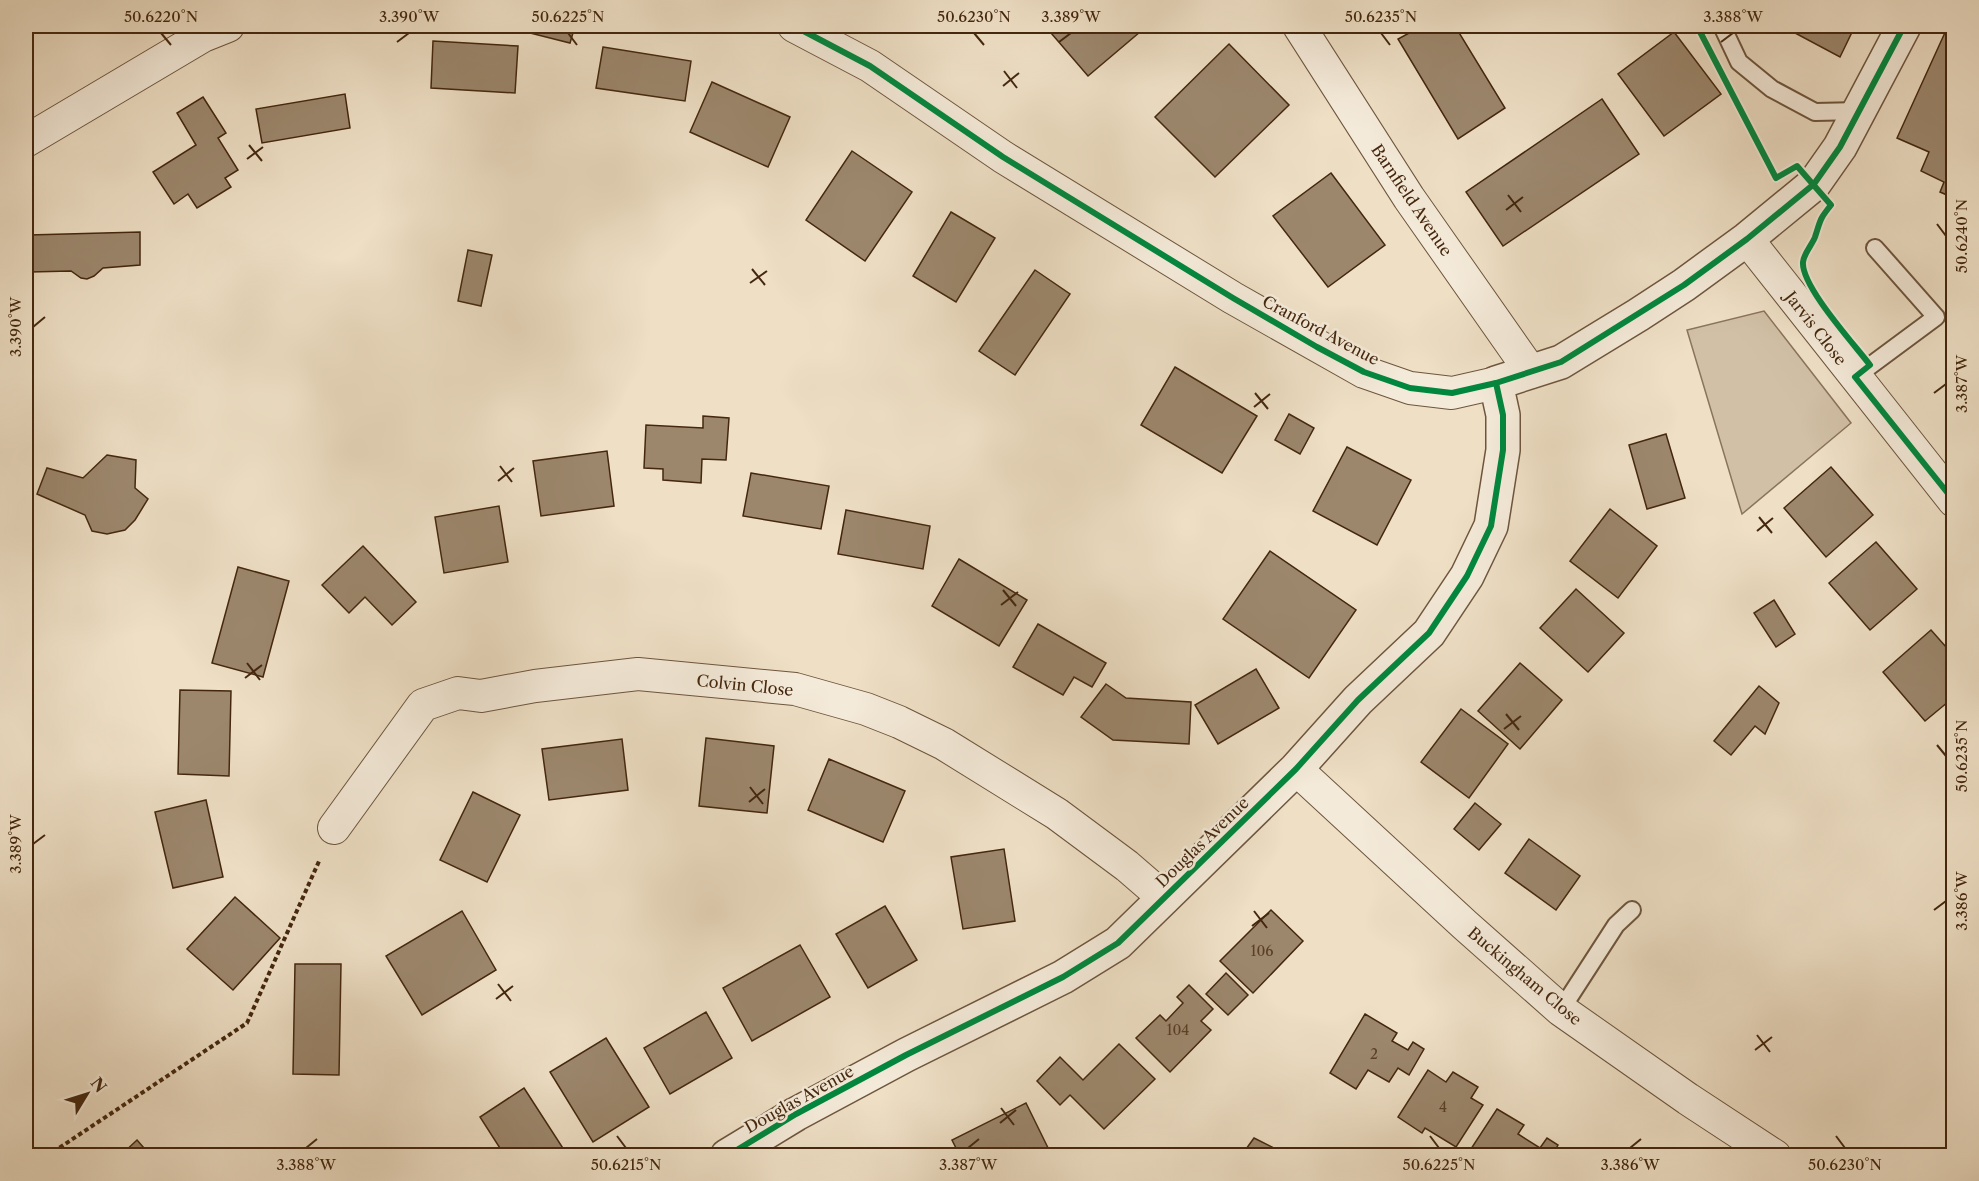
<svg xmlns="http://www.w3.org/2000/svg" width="1979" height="1181" font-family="'Libre Caslon Text',serif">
  <rect width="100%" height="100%" fill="#eedfc5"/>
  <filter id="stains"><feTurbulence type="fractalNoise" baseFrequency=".00333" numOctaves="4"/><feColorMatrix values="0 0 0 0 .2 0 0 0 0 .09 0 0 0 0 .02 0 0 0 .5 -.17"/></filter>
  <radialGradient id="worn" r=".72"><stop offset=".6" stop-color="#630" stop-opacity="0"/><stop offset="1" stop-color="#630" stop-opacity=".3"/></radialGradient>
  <polygon fill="#d1c0a6" stroke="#8a745a" stroke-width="1.5" points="1764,311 1851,423 1742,514 1687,330"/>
  <g fill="#9c876d" stroke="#44270e" stroke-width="1.5">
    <polygon points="532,26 575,26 570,43 530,33"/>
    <polygon points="1045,26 1147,26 1088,76"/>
    <polygon points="1422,26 1455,26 1505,108 1458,139 1398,39"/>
    <polygon points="1782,26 1855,26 1840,57"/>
    <polygon points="1948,26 1954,26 1954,198 1940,192 1944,182 1921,171 1929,152 1897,138"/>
    <polygon points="1674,32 1721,94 1664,136 1618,74"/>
    <polygon points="433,41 518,46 515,93 431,88"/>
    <polygon points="1229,44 1289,105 1215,177 1155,117"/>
    <polygon points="603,47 691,61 685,101 596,88"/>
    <polygon points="712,82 790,117 768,167 690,132"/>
    <polygon points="345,94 350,128 262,143 256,109"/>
    <polygon points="203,97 226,133 218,138 238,170 225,178 231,187 197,208 188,194 174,204 153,172 196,145 177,113"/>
    <polygon points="1602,99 1639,154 1503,246 1466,192"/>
    <polygon points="852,151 912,192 865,261 806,220"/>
    <polygon points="1331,173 1385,245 1328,287 1273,216"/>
    <polygon points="951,212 995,238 956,302 913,276"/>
    <polygon points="140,232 140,265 103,268 94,276 87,279 81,278 71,271 30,272 29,235"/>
    <polygon points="468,250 492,255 481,306 458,301"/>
    <polygon points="1035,270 1070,294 1015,375 979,351"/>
    <polygon points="1175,367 1257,416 1222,473 1141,425"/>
    <polygon points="1289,414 1314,428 1300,454 1275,440"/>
    <polygon points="703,416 729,418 726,460 702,459 701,483 663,480 663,469 644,468 646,425 703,428"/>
    <polygon points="1666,434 1685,498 1647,509 1629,445"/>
    <polygon points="1347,447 1411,480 1377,545 1313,511"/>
    <polygon points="607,451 614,506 541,516 533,461"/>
    <polygon points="107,455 136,460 135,488 148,499 135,520 125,530 107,534 92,531 85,515 37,494 47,468 83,478"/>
    <polygon points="1831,467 1873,515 1826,557 1784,508"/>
    <polygon points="751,473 829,486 821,529 743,516"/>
    <polygon points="499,506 508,562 444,573 435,517"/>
    <polygon points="1610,509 1657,546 1618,598 1570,561"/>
    <polygon points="846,510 930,526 923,569 838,554"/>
    <polygon points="1876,542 1917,589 1870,630 1829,583"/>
    <polygon points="363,546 416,602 392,625 365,597 349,613 322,585"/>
    <polygon points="1270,551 1356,610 1309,678 1223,619"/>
    <polygon points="959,559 1027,600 999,646 932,606"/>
    <polygon points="238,567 289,581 263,677 212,663"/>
    <polygon points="1576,589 1624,633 1588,672 1540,628"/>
    <polygon points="1774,600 1795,634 1776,647 1754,613"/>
    <polygon points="1038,624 1106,663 1092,687 1074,677 1063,695 1013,667"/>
    <polygon points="1931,630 1954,656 1954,697 1925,721 1883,672"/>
    <polygon points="1520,663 1562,700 1520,749 1478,711"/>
    <polygon points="1256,669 1279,708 1218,744 1195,705"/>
    <polygon points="1106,684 1126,698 1191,702 1189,744 1113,740 1081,717"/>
    <polygon points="1759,686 1779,703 1765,734 1755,726 1731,755 1714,741"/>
    <polygon points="180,690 231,691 229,776 178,774"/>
    <polygon points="1461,709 1508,744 1469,798 1421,762"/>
    <polygon points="706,738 774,746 767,813 699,806"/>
    <polygon points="622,739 628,790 549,800 542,749"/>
    <polygon points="829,759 905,791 883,842 808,810"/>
    <polygon points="473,792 520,815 487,882 440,860"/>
    <polygon points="206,800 223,877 173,888 155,812"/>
    <polygon points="1475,803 1501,824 1479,850 1454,829"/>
    <polygon points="1529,839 1580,876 1556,910 1505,873"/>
    <polygon points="1004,849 1015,921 963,929 951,857"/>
    <polygon points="235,897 280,938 233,990 187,949"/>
    <polygon points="885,906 917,960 868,988 836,934"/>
    <polygon points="1271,910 1303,941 1253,993 1220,961"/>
    <polygon points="462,911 496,970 422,1015 386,956"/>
    <polygon points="800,945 830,997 752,1041 723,988"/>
    <polygon points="295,964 341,964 339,1075 293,1074"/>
    <polygon points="1226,973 1248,995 1228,1015 1206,994"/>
    <polygon points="1189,985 1213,1009 1201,1021 1211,1030 1170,1072 1136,1038 1160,1015 1166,1021 1183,1003 1177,997"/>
    <polygon points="706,1012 732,1058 670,1094 644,1048"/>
    <polygon points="1365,1014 1397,1033 1392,1041 1408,1050 1413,1042 1424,1049 1409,1075 1398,1068 1389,1082 1368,1070 1356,1089 1330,1073"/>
    <polygon points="606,1038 649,1107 593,1142 550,1072"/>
    <polygon points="1119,1044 1155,1079 1104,1129 1070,1095 1060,1105 1037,1081 1060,1057 1083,1080"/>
    <polygon points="1428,1070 1446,1082 1453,1072 1478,1087 1471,1098 1483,1105 1456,1147 1425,1128 1422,1133 1398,1117"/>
    <polygon points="524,1088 568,1156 505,1156 480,1117"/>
    <polygon points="1026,1103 1052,1156 960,1156 952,1140"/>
    <polygon points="1497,1109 1524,1125 1518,1134 1540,1148 1547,1138 1558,1145 1552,1156 1467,1155"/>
    <polygon points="1254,1138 1276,1149 1272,1156 1241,1156"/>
    <polygon points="137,1140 151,1156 120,1156"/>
    <polygon points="353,1149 354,1156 336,1156 335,1151"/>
  </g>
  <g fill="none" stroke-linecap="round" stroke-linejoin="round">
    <defs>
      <g id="service">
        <polyline points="1722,26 1739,62 1772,89 1815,112 1860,111"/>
        <polyline points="1855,377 1936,317 1875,248"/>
        <polyline points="1561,1010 1616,925 1632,910"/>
      </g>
      <g id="minor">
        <polyline points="794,26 870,66 1003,157 1233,298 1364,372 1410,388 1452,393 1496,383"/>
        <polyline points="1299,26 1409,198 1531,372"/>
        <polyline points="26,141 203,36 228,26"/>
        <polyline points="1747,239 1954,501"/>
        <polyline points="1296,769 1465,925 1561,1010 1688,1099 1775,1156"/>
        <polyline points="334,828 423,705 458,693 481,696 535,686 638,674 795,689 866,709 899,722 944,744 1057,814 1127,866 1164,898"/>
      </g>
      <polyline id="tertiary" points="727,1156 796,1114 906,1055 1063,977 1118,943 1296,769 1358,700 1429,633 1467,576 1491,526 1503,450 1503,415 1496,383 1561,362 1638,315 1684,285 1747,239 1814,184 1840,147 1904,26"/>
    </defs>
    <use href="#service" stroke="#6e553c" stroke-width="20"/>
    <use href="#minor" stroke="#6e553c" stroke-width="34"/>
    <use href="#tertiary" stroke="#6e553c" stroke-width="36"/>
    <polyline stroke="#44270e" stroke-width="4" stroke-dasharray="4.5 3" stroke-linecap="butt" points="47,1156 247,1023 320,859"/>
    <use href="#service" stroke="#f4ead9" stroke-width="16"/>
    <use href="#minor" stroke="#f4ead9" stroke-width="32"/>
    <use href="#tertiary" stroke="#f4ead9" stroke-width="33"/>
    <defs>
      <g id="cycleway">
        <polyline points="794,26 870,66 1003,157 1233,298 1317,347 1364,372 1410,388 1452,393 1496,383 1561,362 1684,285 1747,239 1814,184 1840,147 1904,26"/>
        <path d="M1697 26 1776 178 1797 166 1831 205C1819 220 1821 219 1815 237 1812 245 1804 253 1803 262 1801 286 1854 344 1870 365L1855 377 1954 501"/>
        <polyline points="727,1156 796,1114 906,1055 1063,977 1118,943 1296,769 1358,700 1429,633 1467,576 1491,526 1503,450 1503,415 1496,383"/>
      </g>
    </defs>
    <use href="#cycleway" stroke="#f4ead9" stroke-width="10"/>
    <use href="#cycleway" stroke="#00873e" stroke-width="6"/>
  </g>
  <path fill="none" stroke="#44270e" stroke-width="2" d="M161 33 171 45M568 33 577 45M974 33 984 45M1381 33 1390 45M397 42 409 33M1059 42 1071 33M1721 42 1733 33M1004 71 1017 88M1003 86 1019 73M249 145 262 161M247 159 263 147M1508 195 1521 212M1506 210 1523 197M1937 224 1946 236M752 269 765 285M750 283 767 271M33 327 45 317M1255 393 1268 409M1934 393 1946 384M1254 407 1270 394M500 466 512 482M498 481 514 468M1759 517 1772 533M1757 531 1773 518M1003 590 1016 606M1001 605 1018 592M247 663 260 680M245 678 262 665M1506 714 1519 730M1504 729 1521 716M1937 745 1946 756M750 787 763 804M749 802 765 789M33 844 45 835M1934 910 1946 901M1254 911 1267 928M1252 926 1269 913M498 984 511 1001M496 999 513 986M1757 1035 1770 1052M1755 1050 1772 1037M1001 1108 1014 1125M1000 1123 1016 1110M617 1136 626 1148M1430 1136 1439 1148M1836 1136 1845 1148M306 1148 317 1139M968 1148 979 1139M1630 1148 1641 1139"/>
  <g text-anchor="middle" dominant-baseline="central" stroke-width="5" stroke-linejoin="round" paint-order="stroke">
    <g font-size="14" fill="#5a3f26">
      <text x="1262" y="951">106</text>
      <text x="1178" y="1030">104</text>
      <text x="1374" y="1054">2</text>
      <text x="1443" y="1107">4</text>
    </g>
    <g font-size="16" fill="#44270e" stroke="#f4ead9">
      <text transform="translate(1412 200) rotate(56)">Barnfield Avenue</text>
      <text transform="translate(1816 328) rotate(52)">Jarvis Close</text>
      <text transform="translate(1321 330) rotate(28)">Cranford Avenue</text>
      <text transform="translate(745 685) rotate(6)">Colvin Close</text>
      <text transform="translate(1202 842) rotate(-44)">Douglas Avenue</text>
      <text transform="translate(1525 976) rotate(40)">Buckingham Close</text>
      <text transform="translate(799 1099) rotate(-29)">Douglas Avenue</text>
    </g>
  </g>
  <rect width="1979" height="1181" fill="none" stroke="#eedfc5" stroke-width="66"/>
  <g transform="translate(87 1094) rotate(52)" stroke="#f4ead9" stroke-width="4.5" paint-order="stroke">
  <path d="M0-4.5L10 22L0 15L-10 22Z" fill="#44270e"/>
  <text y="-9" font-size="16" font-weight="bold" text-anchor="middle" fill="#44270e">N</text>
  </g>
  <rect x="33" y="33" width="1913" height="1115" fill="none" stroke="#44270e" stroke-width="2"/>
  <g font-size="15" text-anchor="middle" fill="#44270e">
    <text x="161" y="22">50.6220°N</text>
    <text x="409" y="22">3.390°W</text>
    <text x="568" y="22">50.6225°N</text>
    <text x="974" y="22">50.6230°N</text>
    <text x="1071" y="22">3.389°W</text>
    <text x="1381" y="22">50.6235°N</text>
    <text x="1733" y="22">3.388°W</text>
    <text transform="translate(1962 236) rotate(-90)" y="5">50.6240°N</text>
    <text transform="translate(16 327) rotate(-90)" y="5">3.390°W</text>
    <text transform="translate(1962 384) rotate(-90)" y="5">3.387°W</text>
    <text transform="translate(1962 756) rotate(-90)" y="5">50.6235°N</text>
    <text transform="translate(16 844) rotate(-90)" y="5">3.389°W</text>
    <text transform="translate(1962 901) rotate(-90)" y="5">3.386°W</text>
    <text x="306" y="1170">3.388°W</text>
    <text x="626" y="1170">50.6215°N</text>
    <text x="968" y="1170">3.387°W</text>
    <text x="1439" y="1170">50.6225°N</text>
    <text x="1630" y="1170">3.386°W</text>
    <text x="1845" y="1170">50.6230°N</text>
  </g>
  <rect width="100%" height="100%" filter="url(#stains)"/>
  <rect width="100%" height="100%" fill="url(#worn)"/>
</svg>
